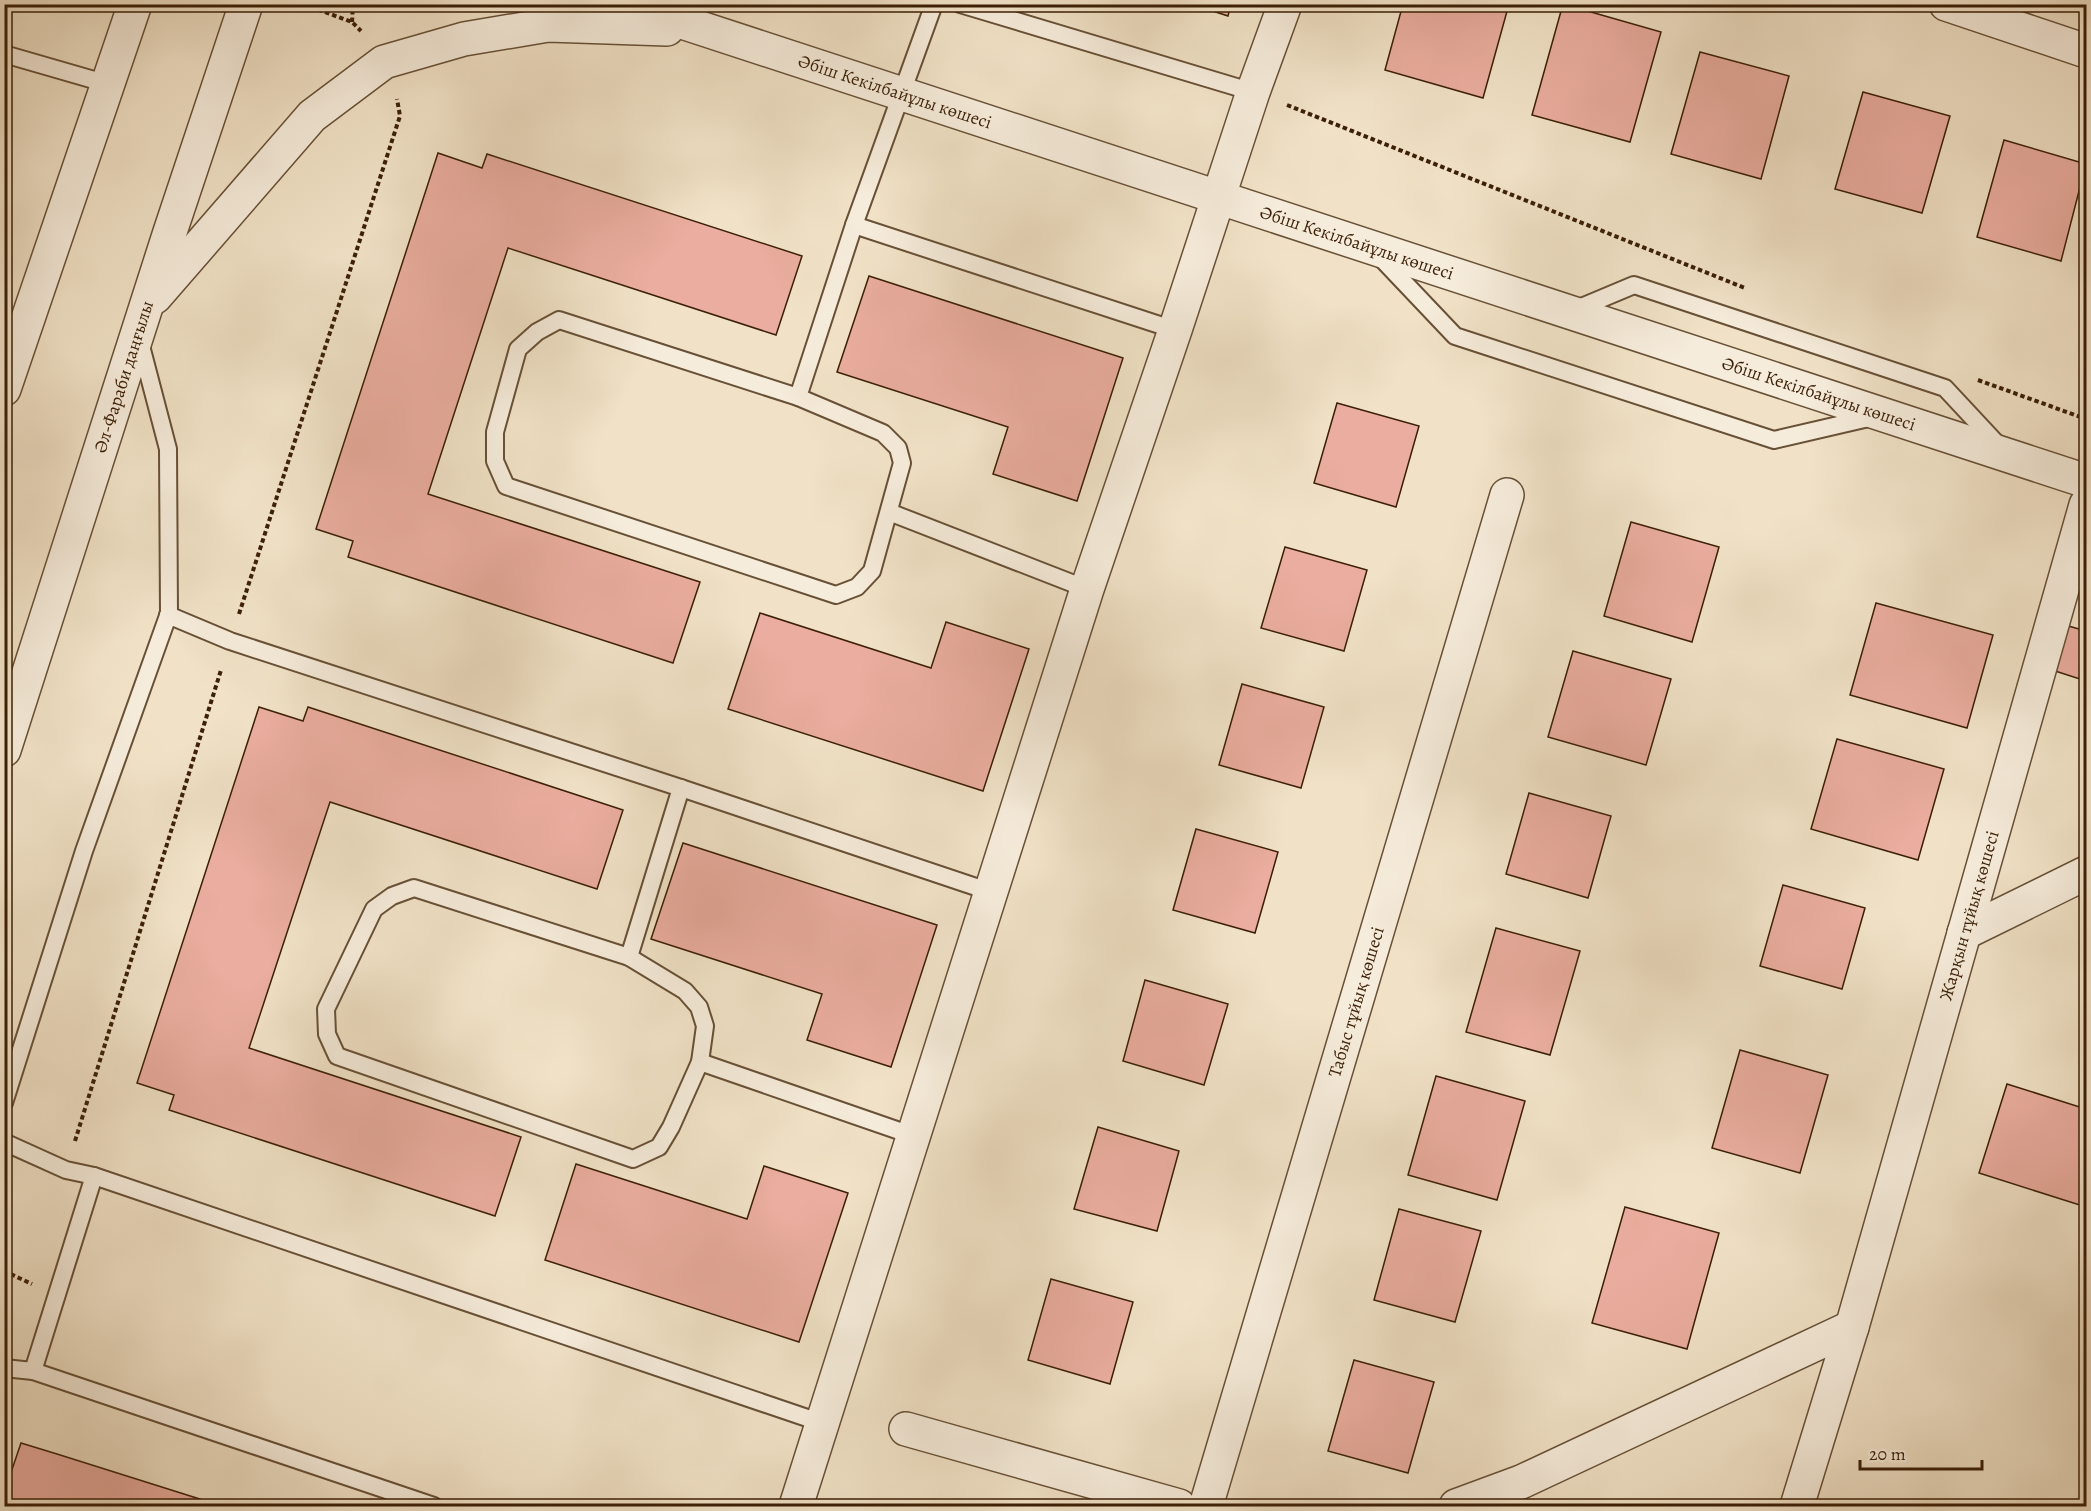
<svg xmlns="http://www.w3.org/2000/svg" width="2091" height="1511" font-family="Alegreya,serif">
  <rect width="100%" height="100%" fill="#f1e2c7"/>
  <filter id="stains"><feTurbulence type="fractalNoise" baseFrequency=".00333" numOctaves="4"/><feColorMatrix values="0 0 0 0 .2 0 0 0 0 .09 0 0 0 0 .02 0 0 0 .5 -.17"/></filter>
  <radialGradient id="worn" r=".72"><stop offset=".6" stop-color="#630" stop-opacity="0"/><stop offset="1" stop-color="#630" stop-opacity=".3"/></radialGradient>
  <g fill="#eaad9f" stroke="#3b1f06" stroke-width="1.5">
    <polygon points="1191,4 1231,4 1228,16"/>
    <polygon points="1403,4 1509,4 1483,98 1385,70"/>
    <polygon points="1563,4 1661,32 1630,142 1532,115"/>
    <polygon points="1700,52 1789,76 1761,179 1671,154"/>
    <polygon points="1863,92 1950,116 1922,213 1835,189"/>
    <polygon points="2004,140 2086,164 2061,261 1977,237"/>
    <polygon points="438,153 482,168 487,154 802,256 776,335 508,248 428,494 700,582 673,663 348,557 353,541 316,529"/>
    <polygon points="869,276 1123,358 1077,501 993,474 1008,427 837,372"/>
    <polygon points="1337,403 1419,426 1396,507 1314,483"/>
    <polygon points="1631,522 1719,547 1692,642 1604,616"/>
    <polygon points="1285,547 1367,570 1344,651 1261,628"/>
    <polygon points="1876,603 1993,635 1967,728 1850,695"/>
    <polygon points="760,613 931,668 946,622 1029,649 983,791 728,709"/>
    <polygon points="2065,625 2086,631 2086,681 2052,670"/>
    <polygon points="1573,651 1671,679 1646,765 1548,737"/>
    <polygon points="1242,684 1324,707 1301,788 1219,765"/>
    <polygon points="259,707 303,721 308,707 623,810 597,889 330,802 249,1048 521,1137 495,1216 169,1110 174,1095 137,1083"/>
    <polygon points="1837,739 1944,769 1918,860 1811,829"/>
    <polygon points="1529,793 1611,816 1588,898 1506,874"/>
    <polygon points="1196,829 1278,852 1255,933 1173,910"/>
    <polygon points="683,843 937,925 891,1067 807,1040 822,994 651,939"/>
    <polygon points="1783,885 1865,908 1842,989 1760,966"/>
    <polygon points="1496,928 1580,951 1550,1055 1466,1032"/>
    <polygon points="1145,980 1228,1004 1204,1085 1123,1061"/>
    <polygon points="1740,1050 1828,1075 1800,1173 1712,1148"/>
    <polygon points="1436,1076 1525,1101 1497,1200 1408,1175"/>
    <polygon points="2007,1084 2086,1109 2086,1207 1979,1173"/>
    <polygon points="1098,1127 1179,1151 1157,1231 1074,1209"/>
    <polygon points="576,1164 747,1219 764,1166 848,1193 799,1342 545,1260"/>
    <polygon points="1625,1207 1719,1233 1687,1349 1592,1323"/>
    <polygon points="1399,1209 1481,1231 1455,1322 1374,1300"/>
    <polygon points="1051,1279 1133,1302 1110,1384 1028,1360"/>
    <polygon points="1354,1360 1434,1382 1408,1473 1328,1451"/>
    <polygon points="21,1443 57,1454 222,1506 4,1506 4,1493"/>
  </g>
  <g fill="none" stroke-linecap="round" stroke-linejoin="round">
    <defs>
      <g id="service">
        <polyline points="960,4 1253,92"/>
        <polyline points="4,54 108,84"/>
        <polyline points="854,225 1175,330"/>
        <polyline points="1381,258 1455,336 1774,440 1873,417"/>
        <polyline points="1572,311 1634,285 1945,388 2000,447"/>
        <polygon points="559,320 798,397 883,433 898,448 902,463 872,571 857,587 836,595 506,486 495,461 495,432 518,349 537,332"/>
        <polyline points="798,397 854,225 934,4"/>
        <polyline points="889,512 1087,589"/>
        <polyline points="168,615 230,641 681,788 991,892"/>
        <polygon points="414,888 629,957 685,991 699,1007 705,1026 700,1062 671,1127 659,1147 633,1159 337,1056 327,1034 326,1009 374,909 392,896"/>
        <polyline points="629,957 681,788"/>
        <polyline points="700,1062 914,1136"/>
        <polyline points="4,1103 84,851 169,613 168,449 140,342"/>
        <polyline points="4,1142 66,1170 94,1176"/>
        <polyline points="4,1368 33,1371 434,1506"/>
        <polyline points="33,1371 94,1176 822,1423"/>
      </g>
      <g id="minor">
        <polyline points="1946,4 2086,51"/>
        <polyline points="1964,933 2086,873"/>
        <polyline points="906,1429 1179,1506"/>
        <polyline points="796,1506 1087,589 1175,330 1253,92 1285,4"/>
        <path id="s1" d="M1206 1506 1507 495"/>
        <polyline points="1456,1506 1521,1482 1852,1327"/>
        <path id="s2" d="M1797 1506 1852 1327 2086 505"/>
      </g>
      <g id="tertiary">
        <path id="s3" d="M627 4 2086 481"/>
        <polyline points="155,297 312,116 384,62 464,39 548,25 667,29"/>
        <polyline points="4,389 135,4"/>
        <path id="s4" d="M4 750 169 235 246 4"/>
      </g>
    </defs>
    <use href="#service" stroke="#685036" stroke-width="20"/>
    <use href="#minor" stroke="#685036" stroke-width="36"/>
    <use href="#tertiary" stroke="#685036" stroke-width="36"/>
    <g stroke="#3b1f06" stroke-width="4" stroke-dasharray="4.5 3" stroke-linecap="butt">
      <polyline points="311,7 352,22 361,31"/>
      <polyline points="352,22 353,4"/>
      <polyline points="1287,105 1745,288"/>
      <polyline points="1978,380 2086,419"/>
      <polyline points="239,614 400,116 397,99"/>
      <polyline points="75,1141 221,670"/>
      <polyline points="4,1271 32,1284"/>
    </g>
    <use href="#service" stroke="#f6ecdb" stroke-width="16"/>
    <use href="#minor" stroke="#f6ecdb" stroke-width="33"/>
    <use href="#tertiary" stroke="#f6ecdb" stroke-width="33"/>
  </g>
  <g text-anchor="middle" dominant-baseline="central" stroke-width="6" stroke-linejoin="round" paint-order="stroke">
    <g font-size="18" fill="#3b1f06" stroke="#f6ecdb">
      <text stroke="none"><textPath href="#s3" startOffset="282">Әбіш Кекілбайұлы көшесі</textPath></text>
      <text stroke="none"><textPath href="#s3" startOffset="768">Әбіш Кекілбайұлы көшесі</textPath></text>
      <text stroke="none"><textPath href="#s4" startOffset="392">Әл-Фараби даңғылы</textPath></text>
      <text stroke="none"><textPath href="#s3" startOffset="1254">Әбіш Кекілбайұлы көшесі</textPath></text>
      <text stroke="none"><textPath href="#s2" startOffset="615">Жарқын тұйық көшесі</textPath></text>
      <text stroke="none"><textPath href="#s1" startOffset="526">Табыс тұйық көшесі</textPath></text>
    </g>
  </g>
  <rect width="2091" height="1511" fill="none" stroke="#f1e2c7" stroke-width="24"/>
  <rect x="6" y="6" width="2079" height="1499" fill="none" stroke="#3b1f06" stroke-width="3"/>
  <rect x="12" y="12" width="2067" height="1487" fill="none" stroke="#3b1f06" stroke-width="1.5"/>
  <path d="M1860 1460v9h122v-9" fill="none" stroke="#3b1f06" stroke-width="3"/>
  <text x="1869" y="1460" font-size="18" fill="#3b1f06" stroke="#f6ecdb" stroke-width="4.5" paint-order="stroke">20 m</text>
  <rect width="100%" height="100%" filter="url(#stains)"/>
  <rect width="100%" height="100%" fill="url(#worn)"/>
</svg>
